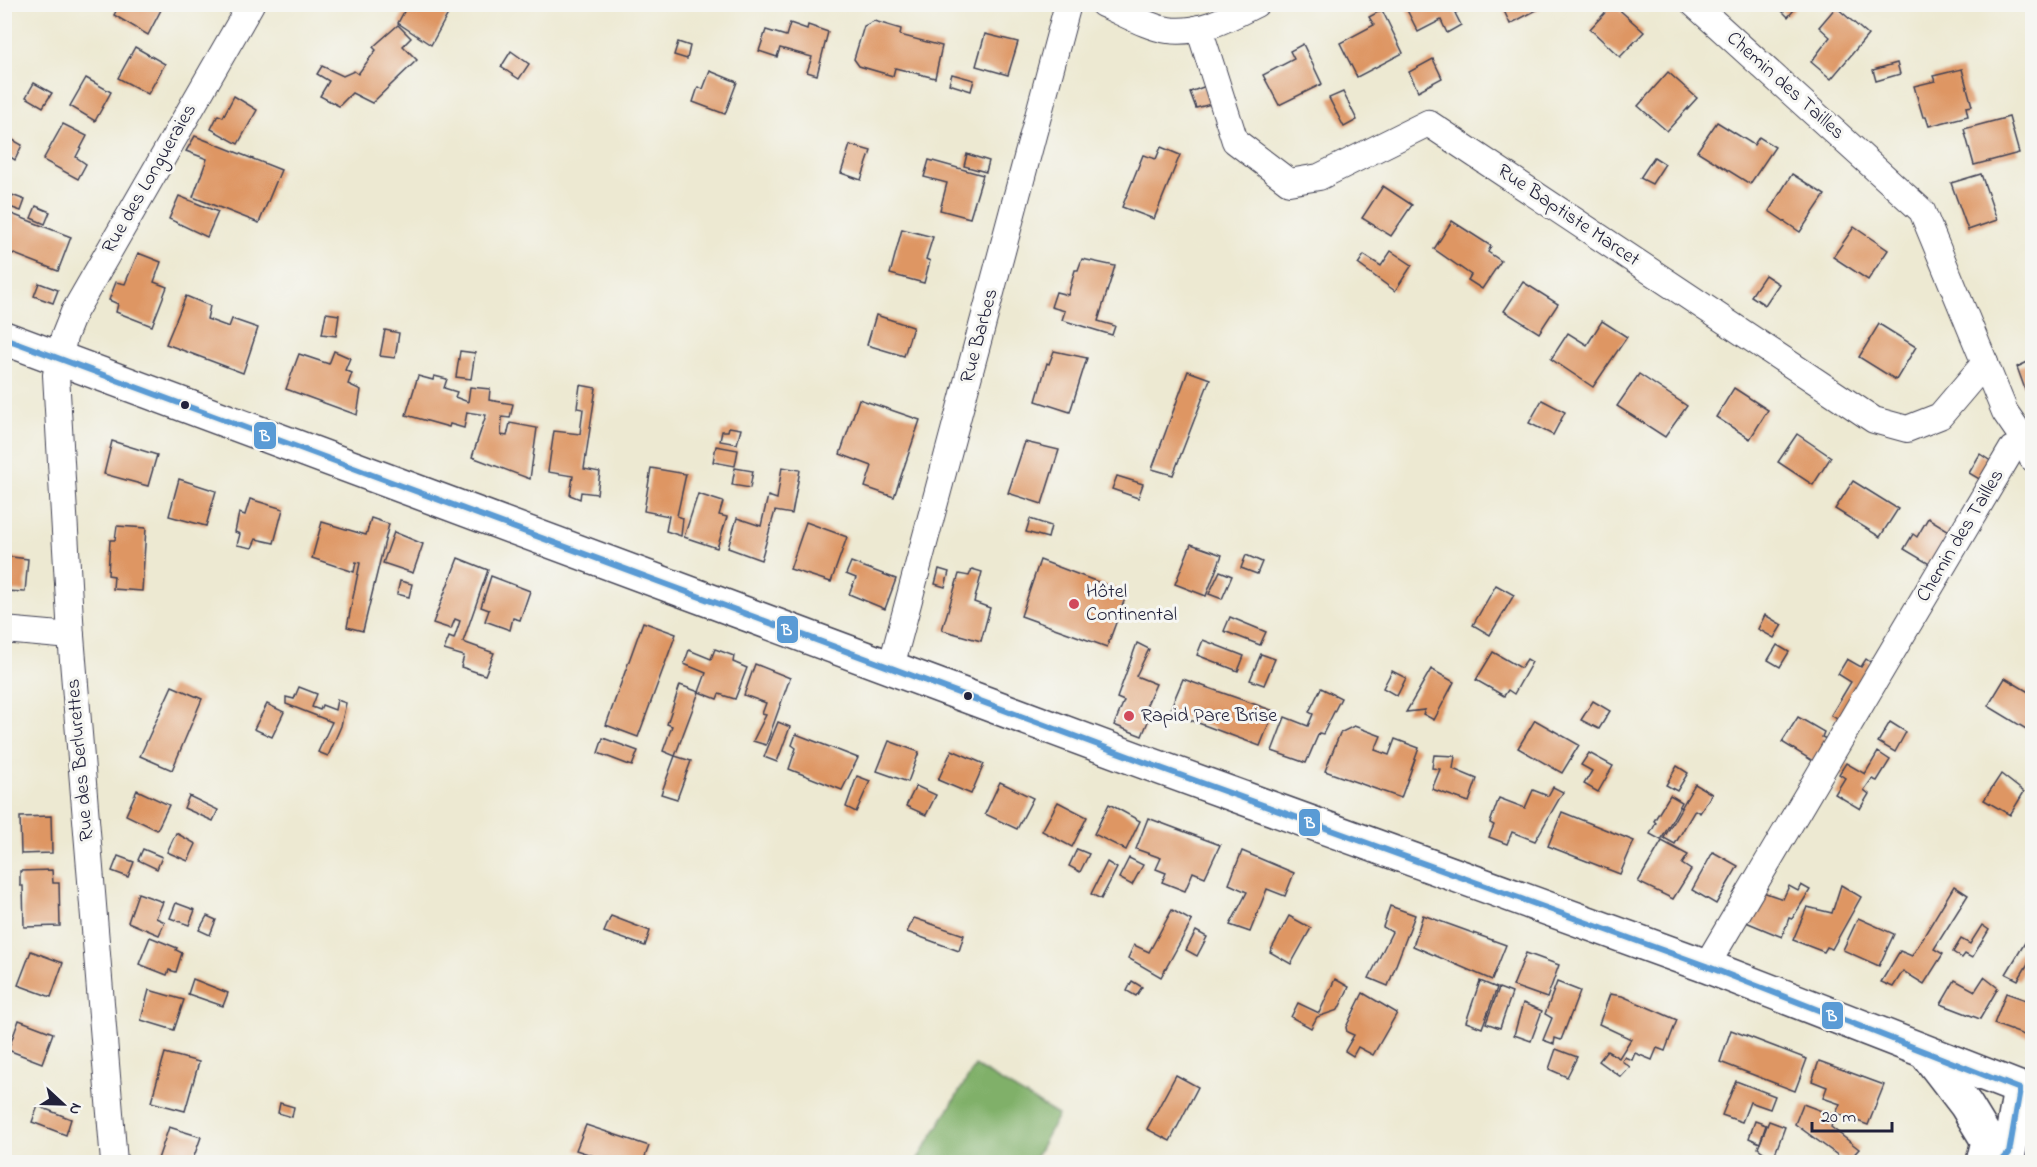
<svg xmlns="http://www.w3.org/2000/svg" width="2037" height="1167" font-family="'Indie Flower',sans-serif">
  <rect width="100%" height="100%" fill="#f6f6f2"/>
  <filter id="ink" filterUnits="userSpaceOnUse"><feTurbulence type="fractalNoise" baseFrequency=".0167" numOctaves="2"/><feDisplacementMap in="SourceGraphic" scale="12" xChannelSelector="R" yChannelSelector="G"/><feConvolveMatrix kernelMatrix="1 2 1 2 8 2 1 2 1" color-interpolation-filters="sRGB"/></filter>
  <filter id="wash" filterUnits="userSpaceOnUse"><feTurbulence type="fractalNoise" baseFrequency=".008" numOctaves="4" result="noise"/><feDisplacementMap in="SourceGraphic" scale="24" xChannelSelector="R" yChannelSelector="G"/><feGaussianBlur stdDeviation="1.35" result="paint"/><feColorMatrix in="noise" values="0 0 0 0 0 0 0 0 0 0 0 0 0 0 0 0 0 1.4 0 .05"/><feComposite in="paint" operator="in"/></filter>
  <g filter="url(#wash)">
    <rect width="100%" height="100%" fill="#ede9d2"/>
    <polygon fill="#80b069" stroke="#516952" stroke-width="1.5" points="975,1066 1058,1115 1033,1162 916,1162"/>
    <g id="blocks">
      <g fill="#de9664">
        <polygon points="120,4 164,4 148,35 114,15"/>
        <polygon points="408,4 449,5 448,14 431,45 398,23"/>
        <polygon points="1404,4 1472,4 1455,13 1461,25 1447,33 1441,20 1418,32"/>
        <polygon points="1501,4 1548,4 1510,24"/>
        <polygon points="1613,4 1644,32 1620,57 1590,29"/>
        <polygon points="1775,4 1799,4 1788,17"/>
        <polygon points="1836,7 1868,35 1831,79 1811,62 1830,37 1819,27"/>
        <polygon points="1382,10 1403,53 1357,77 1340,43 1374,25 1369,17"/>
        <polygon points="874,21 901,29 900,35 942,46 935,78 895,68 893,76 859,66 854,59 864,26"/>
        <polygon points="790,23 807,29 808,25 828,32 817,75 807,72 812,57 780,48 777,57 759,51 766,30 786,36"/>
        <polygon points="398,25 411,38 403,46 417,60 372,103 352,93 339,106 320,96 329,81 317,74 322,66 343,76 354,71 358,74 376,50 373,47"/>
        <polygon points="985,34 1018,42 1008,75 976,66"/>
        <polygon points="678,42 690,46 687,59 674,55"/>
        <polygon points="1303,44 1322,84 1279,105 1263,75 1294,59 1290,51"/>
        <polygon points="135,47 165,64 148,94 118,78"/>
        <polygon points="511,51 529,64 519,79 501,67"/>
        <polygon points="1433,59 1442,78 1418,91 1409,72"/>
        <polygon points="1897,63 1900,74 1876,81 1873,70"/>
        <polygon points="1962,69 1972,106 1966,107 1968,116 1929,126 1926,117 1923,117 1914,86 1935,81 1933,76"/>
        <polygon points="710,71 737,82 725,114 693,102 698,87 703,89"/>
        <polygon points="1668,72 1697,98 1667,131 1638,106"/>
        <polygon points="952,74 974,80 971,91 949,84"/>
        <polygon points="86,78 111,92 95,121 70,106"/>
        <polygon points="34,83 52,93 43,107 26,97"/>
        <polygon points="1206,86 1211,104 1196,108 1190,92"/>
        <polygon points="1343,92 1357,120 1344,127 1329,98"/>
        <polygon points="234,96 257,110 238,144 211,129 218,115 223,117"/>
        <polygon points="2009,117 2019,153 1974,165 1964,129"/>
        <polygon points="1717,122 1754,145 1759,137 1775,147 1750,184 1697,151"/>
        <polygon points="63,124 87,136 76,157 86,164 78,179 43,160"/>
        <polygon points="4,135 22,145 15,160 4,153"/>
        <polygon points="195,136 281,170 259,223 193,197 207,159 186,151"/>
        <polygon points="850,145 871,151 861,180 841,173"/>
        <polygon points="1161,147 1180,155 1154,219 1122,207 1143,155 1156,159"/>
        <polygon points="967,154 989,161 986,172 964,166"/>
        <polygon points="1654,157 1665,164 1652,184 1640,178"/>
        <polygon points="929,160 983,175 970,218 940,210 947,183 924,177"/>
        <polygon points="1792,174 1825,195 1800,232 1769,211"/>
        <polygon points="1981,174 1997,220 1968,230 1951,183"/>
        <polygon points="1383,186 1412,205 1391,236 1362,218"/>
        <polygon points="4,192 25,200 21,211 4,205"/>
        <polygon points="179,196 218,212 207,237 169,219"/>
        <polygon points="36,206 50,212 45,224 31,218"/>
        <polygon points="4,211 71,237 58,271 4,250"/>
        <polygon points="1452,221 1491,246 1488,252 1501,261 1482,289 1468,280 1471,275 1434,249"/>
        <polygon points="1854,227 1888,250 1868,280 1833,257"/>
        <polygon points="902,229 933,237 926,259 930,261 924,283 890,274"/>
        <polygon points="1391,251 1412,265 1395,291 1358,264 1364,255 1381,266"/>
        <polygon points="138,253 161,262 154,282 167,287 152,326 116,312 118,304 109,300 116,282 125,284"/>
        <polygon points="1082,259 1115,266 1098,321 1115,326 1112,335 1062,320 1065,311 1051,307 1056,292 1068,295 1075,270 1078,270"/>
        <polygon points="1765,275 1779,284 1765,305 1751,296"/>
        <polygon points="1523,282 1558,304 1539,333 1504,311"/>
        <polygon points="39,283 58,290 53,303 34,296"/>
        <polygon points="186,296 210,306 207,319 229,327 232,319 258,328 243,373 166,344"/>
        <polygon points="326,313 339,315 336,336 322,334"/>
        <polygon points="876,315 913,327 904,356 867,345"/>
        <polygon points="1602,321 1627,337 1593,387 1551,359 1568,333 1587,345"/>
        <polygon points="1879,324 1916,347 1896,380 1859,357"/>
        <polygon points="385,330 399,333 395,358 380,356"/>
        <polygon points="334,351 350,358 345,370 352,373 348,384 361,390 357,415 286,389 299,354 329,364"/>
        <polygon points="460,351 475,353 471,379 456,377"/>
        <polygon points="1054,351 1087,358 1070,412 1036,401 1047,363 1049,364"/>
        <polygon points="2032,360 2032,402 2030,403 2017,367"/>
        <polygon points="1188,371 1210,379 1173,475 1152,469"/>
        <polygon points="1639,374 1687,406 1665,437 1617,406"/>
        <polygon points="418,376 433,380 434,376 447,379 444,388 457,392 455,397 468,402 470,387 490,389 489,400 513,404 510,418 502,417 501,435 507,436 510,423 537,428 530,479 472,457 486,415 467,412 464,428 450,424 449,427 406,415"/>
        <polygon points="580,385 596,388 584,469 600,472 597,494 581,492 580,499 570,495 573,476 548,472 554,431 580,434 583,409 577,408"/>
        <polygon points="1734,388 1768,410 1750,439 1716,417"/>
        <polygon points="859,399 920,420 894,497 865,487 872,466 840,454"/>
        <polygon points="1542,400 1565,412 1553,435 1529,423"/>
        <polygon points="729,427 741,429 737,444 720,441 722,431 728,431"/>
        <polygon points="1797,434 1831,457 1813,485 1778,462"/>
        <polygon points="112,441 157,455 148,486 104,474"/>
        <polygon points="1025,442 1059,450 1042,504 1008,493"/>
        <polygon points="716,446 738,450 735,466 713,462"/>
        <polygon points="1980,454 1992,462 1981,480 1969,473"/>
        <polygon points="782,467 800,470 792,514 775,511 761,560 728,548 737,518 761,526 768,496 777,499"/>
        <polygon points="651,468 686,474 677,516 683,518 681,536 666,531 669,516 644,511"/>
        <polygon points="735,468 753,471 750,488 732,485"/>
        <polygon points="1117,476 1143,484 1138,498 1112,489"/>
        <polygon points="179,479 216,491 206,526 169,516"/>
        <polygon points="1853,481 1898,509 1880,537 1835,509"/>
        <polygon points="698,494 723,502 719,515 727,517 717,548 684,537"/>
        <polygon points="250,499 283,509 274,543 256,539 252,548 237,545 240,534 235,532 239,513 245,515"/>
        <polygon points="371,518 389,524 363,631 347,627 360,563 356,562 354,572 312,558 322,522 366,535"/>
        <polygon points="1928,518 1951,532 1931,565 1904,549 1913,534 1917,537"/>
        <polygon points="1030,519 1051,526 1048,538 1026,532"/>
        <polygon points="806,522 847,537 831,582 790,569"/>
        <polygon points="117,526 146,528 142,591 113,589 114,576 108,575 110,540 115,540"/>
        <polygon points="394,532 423,544 413,573 383,563"/>
        <polygon points="1191,544 1222,555 1206,596 1175,584"/>
        <polygon points="1246,555 1262,562 1257,574 1241,568"/>
        <polygon points="4,556 28,559 25,592 4,591"/>
        <polygon points="458,558 488,570 463,642 494,653 485,675 461,667 464,656 444,650 449,637 454,639 460,621 455,619 451,629 433,623"/>
        <polygon points="1040,560 1127,593 1107,647 1021,616"/>
        <polygon points="851,562 896,579 885,609 849,594 856,578 846,574"/>
        <polygon points="939,569 949,572 945,587 935,584"/>
        <polygon points="972,569 982,572 974,602 990,608 981,641 942,630 959,574 969,576"/>
        <polygon points="1220,571 1232,576 1222,599 1209,594"/>
        <polygon points="491,576 530,591 520,620 513,618 510,630 485,621 489,610 481,607"/>
        <polygon points="400,581 412,584 409,597 397,594"/>
        <polygon points="1496,585 1514,595 1490,635 1473,625"/>
        <polygon points="1765,615 1782,625 1774,638 1758,629"/>
        <polygon points="1230,617 1266,632 1260,645 1224,631"/>
        <polygon points="643,622 676,634 638,737 606,725"/>
        <polygon points="1203,640 1244,656 1238,671 1197,655"/>
        <polygon points="1137,643 1149,649 1136,676 1156,684 1145,709 1152,712 1142,736 1114,725 1124,701 1117,698"/>
        <polygon points="1777,645 1789,652 1780,667 1768,660"/>
        <polygon points="715,649 734,656 733,662 747,668 735,699 719,694 717,699 699,692 706,673 684,664 689,650 711,659"/>
        <polygon points="1493,652 1521,668 1527,659 1532,662 1514,694 1508,690 1504,696 1476,680"/>
        <polygon points="1261,654 1275,659 1264,685 1250,680"/>
        <polygon points="1847,659 1861,667 1866,659 1873,664 1840,721 1831,715 1851,682 1838,674"/>
        <polygon points="755,664 790,678 766,745 753,741 766,715 762,714 766,703 744,695"/>
        <polygon points="1431,669 1454,682 1434,720 1423,714 1425,710 1406,712"/>
        <polygon points="1392,671 1406,678 1397,696 1383,688"/>
        <polygon points="2005,678 2032,694 2031,732 1988,706"/>
        <polygon points="1183,679 1274,711 1260,746 1169,712"/>
        <polygon points="680,685 699,692 675,756 663,751 672,726 667,724"/>
        <polygon points="172,686 202,699 172,770 140,756"/>
        <polygon points="299,687 317,694 312,707 320,710 322,705 335,710 337,700 346,703 341,726 328,756 318,752 332,722 286,704 286,697 294,699"/>
        <polygon points="1321,688 1341,698 1323,734 1319,733 1306,763 1272,751 1285,717 1308,726 1313,714 1309,712"/>
        <polygon points="1593,701 1610,711 1599,729 1581,720"/>
        <polygon points="267,704 284,712 272,737 254,729"/>
        <polygon points="1798,717 1824,732 1822,737 1829,740 1816,763 1782,742"/>
        <polygon points="1535,720 1579,745 1562,773 1518,748"/>
        <polygon points="778,722 790,727 777,762 764,757"/>
        <polygon points="1890,722 1906,732 1895,752 1878,742"/>
        <polygon points="1354,726 1381,736 1375,750 1389,755 1395,739 1419,748 1401,798 1325,771 1340,733"/>
        <polygon points="796,734 858,758 842,790 789,769 796,748 792,745"/>
        <polygon points="603,738 638,751 632,766 598,753"/>
        <polygon points="889,741 919,752 908,782 877,771"/>
        <polygon points="952,750 984,764 971,794 938,780"/>
        <polygon points="1878,752 1890,760 1877,781 1872,779 1864,790 1869,794 1860,809 1835,794 1845,778 1839,774 1846,763 1865,774"/>
        <polygon points="1589,753 1613,766 1598,792 1584,784 1592,771 1581,765"/>
        <polygon points="1434,755 1455,756 1453,769 1477,779 1469,802 1432,789 1440,769 1432,768"/>
        <polygon points="675,756 691,761 677,799 661,794"/>
        <polygon points="1677,766 1688,773 1677,791 1666,785"/>
        <polygon points="2001,774 2024,792 2010,815 1984,800"/>
        <polygon points="857,776 870,781 856,812 846,807"/>
        <polygon points="1000,782 1033,798 1017,829 985,814"/>
        <polygon points="1695,784 1712,794 1700,813 1695,810 1675,844 1664,838"/>
        <polygon points="916,786 936,795 926,815 906,806"/>
        <polygon points="1553,787 1563,792 1535,841 1512,832 1507,844 1489,837 1494,825 1490,823 1499,798 1525,808 1533,790 1548,796"/>
        <polygon points="137,790 169,805 157,830 126,815"/>
        <polygon points="1670,795 1682,802 1661,840 1650,834 1656,823 1654,821"/>
        <polygon points="189,796 218,810 213,821 184,808"/>
        <polygon points="1058,802 1087,817 1072,847 1042,831"/>
        <polygon points="1109,804 1140,821 1126,850 1094,834"/>
        <polygon points="1562,812 1634,841 1620,874 1548,846"/>
        <polygon points="51,816 52,853 21,854 20,817"/>
        <polygon points="1148,818 1220,845 1205,877 1193,872 1185,891 1162,882 1166,873 1156,869 1161,858 1136,849"/>
        <polygon points="176,833 196,844 188,861 167,852"/>
        <polygon points="1662,841 1688,855 1682,864 1691,870 1673,899 1638,882"/>
        <polygon points="143,849 162,857 157,869 138,860"/>
        <polygon points="1077,849 1089,854 1080,872 1069,866"/>
        <polygon points="1242,851 1294,873 1285,896 1267,889 1250,932 1230,925 1247,892 1229,884"/>
        <polygon points="1713,852 1738,866 1716,904 1692,890"/>
        <polygon points="118,856 134,862 128,877 112,871"/>
        <polygon points="1129,858 1143,865 1132,885 1119,878"/>
        <polygon points="1107,862 1117,868 1101,899 1091,894"/>
        <polygon points="52,870 53,883 59,883 60,926 24,927 23,886 20,886 20,871"/>
        <polygon points="1801,885 1810,890 1792,919 1789,918 1782,937 1746,922 1760,891 1783,899 1789,886 1798,891"/>
        <polygon points="1841,885 1861,897 1832,949 1827,947 1824,952 1793,940 1807,907 1832,913"/>
        <polygon points="1954,886 1968,895 1934,949 1943,954 1924,984 1903,971 1893,987 1881,982 1900,951 1912,956"/>
        <polygon points="138,893 163,902 156,918 165,922 159,935 128,922"/>
        <polygon points="176,903 195,910 189,925 170,918"/>
        <polygon points="1390,906 1415,915 1388,986 1369,978 1392,932 1383,927"/>
        <polygon points="1172,910 1192,921 1161,977 1128,958 1134,945 1149,952"/>
        <polygon points="1423,915 1506,945 1492,980 1413,946"/>
        <polygon points="207,916 216,920 210,935 199,930"/>
        <polygon points="611,916 650,931 645,946 604,932"/>
        <polygon points="1289,916 1311,928 1291,964 1270,952"/>
        <polygon points="914,918 964,935 959,951 907,932"/>
        <polygon points="1858,918 1894,934 1879,966 1843,950"/>
        <polygon points="1982,925 1989,930 1972,958 1965,954 1962,958 1953,952 1961,939 1970,944"/>
        <polygon points="1196,931 1207,937 1197,956 1186,950"/>
        <polygon points="2032,931 2032,957 2018,980 2006,974"/>
        <polygon points="150,937 177,948 176,950 182,953 176,972 169,970 167,975 139,964"/>
        <polygon points="31,951 63,963 51,997 18,985"/>
        <polygon points="1526,953 1559,965 1547,998 1513,986"/>
        <polygon points="1984,977 1998,988 1980,1019 1941,1004 1955,980 1975,991"/>
        <polygon points="193,979 228,993 223,1006 188,994"/>
        <polygon points="1335,979 1349,987 1338,1010 1317,1017 1311,1028 1291,1017 1298,1003 1319,1013"/>
        <polygon points="1132,981 1142,987 1136,996 1127,991"/>
        <polygon points="1480,981 1497,988 1482,1028 1466,1022"/>
        <polygon points="1557,982 1580,991 1561,1040 1555,1038 1554,1044 1543,1040 1552,1018 1545,1014"/>
        <polygon points="1499,988 1512,993 1500,1028 1486,1023"/>
        <polygon points="149,990 184,1000 174,1030 141,1020"/>
        <polygon points="1363,993 1397,1013 1373,1055 1358,1047 1353,1056 1345,1051 1354,1035 1347,1032 1346,1027"/>
        <polygon points="2006,993 2032,1002 2032,1038 1994,1024"/>
        <polygon points="1610,994 1622,996 1677,1020 1665,1051 1657,1048 1652,1060 1635,1053 1632,1060 1624,1057 1622,1061 1630,1067 1621,1077 1599,1061 1607,1051 1619,1058 1631,1039 1599,1024"/>
        <polygon points="1523,1003 1542,1011 1531,1041 1514,1035"/>
        <polygon points="19,1020 53,1033 42,1063 8,1050"/>
        <polygon points="1731,1030 1807,1059 1795,1091 1720,1062"/>
        <polygon points="1556,1049 1577,1057 1567,1077 1549,1069"/>
        <polygon points="165,1053 199,1062 185,1111 151,1102"/>
        <polygon points="1819,1061 1884,1085 1868,1125 1836,1113 1840,1104 1823,1098 1827,1087 1812,1081"/>
        <polygon points="1176,1075 1198,1087 1170,1141 1147,1129"/>
        <polygon points="1736,1081 1775,1096 1770,1109 1750,1102 1742,1122 1722,1115"/>
        <polygon points="280,1103 294,1107 292,1117 278,1113"/>
        <polygon points="1803,1104 1835,1116 1831,1127 1859,1149 1847,1162 1795,1124"/>
        <polygon points="38,1106 71,1119 66,1135 32,1122"/>
        <polygon points="1755,1121 1766,1125 1760,1143 1749,1138"/>
        <polygon points="1769,1121 1785,1127 1773,1159 1758,1148"/>
        <polygon points="586,1125 649,1146 643,1162 612,1162 576,1150"/>
        <polygon points="169,1127 201,1137 192,1162 169,1162 158,1159"/>
      </g>
    </g>
  </g>
  <g filter="url(#ink)">
    <use href="#blocks" fill-opacity="0" stroke="#404052" stroke-width="1.5"/>
    <g fill="none" stroke-linecap="round" stroke-linejoin="round">
      <defs>
        <g id="street">
          <path d="M1103 4C1122 12 1149 28 1168 30 1199 35 1230 17 1256 4"/>
          <polyline points="1694,4 1922,211 2005,412 2027,444 2032,458"/>
          <polyline points="1199,28 1235,141 1289,182 1319,177 1428,123 1874,420 1907,429 1940,416 1985,363"/>
          <polyline points="4,630 71,636"/>
          <polyline points="891,667 1068,4"/>
          <polyline points="1706,966 2012,449 2032,442"/>
          <polyline points="114,1162 71,636 56,375 64,337 74,312 251,4"/>
        </g>
        <g id="secondary">
          <polyline points="1926,1053 1966,1105 1988,1141 1983,1162"/>
          <polyline points="2009,1153 2020,1089"/>
        </g>
        <polyline id="primary" points="4,338 1144,762 1706,966 2032,1093"/>
      </defs>
      <use href="#street" stroke="#404052" stroke-width="28"/>
      <use href="#secondary" stroke="#404052" stroke-width="36"/>
      <use href="#primary" stroke="#404052" stroke-width="36"/>
      <use href="#street" stroke="#fff" stroke-width="26"/>
      <use href="#secondary" stroke="#fff" stroke-width="33"/>
      <use href="#primary" stroke="#fff" stroke-width="33"/>
      <defs>
        <polyline id="bus-1" points="4,338 1144,762 1706,966 2020,1089 2009,1153 2001,1162"/>
      </defs>
      <use href="#bus-1" stroke="#f6f6f2" stroke-width="10"/>
      <use href="#bus-1" stroke="#5a9bd5" stroke-width="6"/>
    </g>
  </g>
  <g fill="#22223b" stroke="#f6f6f2" stroke-width="2">
    <circle cx="185" cy="405" r="5"/>
    <circle cx="968" cy="696" r="5"/>
  </g>
  <g fill="#d1495b" stroke="#f6f6f2" stroke-width="2">
    <circle cx="1074" cy="604" r="6"/>
    <circle cx="1129" cy="716" r="6"/>
  </g>
  <g text-anchor="middle" dominant-baseline="central" stroke-width="6" stroke-linejoin="round" paint-order="stroke">
    <g font-size="20" fill="#22223b" stroke="#f6f6f2">
      <text transform="translate(1785 86) rotate(42)">Chemin des Tailles</text>
      <text transform="translate(150 179) rotate(-60)">Rue des Longueraies</text>
      <text transform="translate(1568 216) rotate(34)">Rue Baptiste Marcet</text>
      <text transform="translate(980 336) rotate(-75)">Rue Barbes</text>
      <text transform="translate(1961 536) rotate(-59)">Chemin des Tailles</text>
      <text transform="translate(81 760) rotate(-95)">Rue des Berlurettes</text>
    </g>
    <g font-size="20" fill="#22223b" stroke="#f6f6f2" text-anchor="start">
      <text x="1086" y="592">Hôtel<tspan x="1086" dy="23">Continental</tspan></text>
      <text x="1141" y="716">Rapid Pare Brise</text>
    </g>
  </g>
  <g stroke="#f6f6f2" stroke-width="2">
    <rect x="253" y="421" width="24" height="29" rx="6" fill="#5a9bd5"/>
    <rect x="776" y="615" width="23" height="29" rx="6" fill="#5a9bd5"/>
    <rect x="1298" y="808" width="23" height="29" rx="6" fill="#5a9bd5"/>
    <rect x="1821" y="1001" width="23" height="29" rx="6" fill="#5a9bd5"/>
  </g>
  <g font-size="16" text-anchor="middle" font-weight="bold" fill="#fff">
    <text x="265" y="441">B</text>
    <text x="787" y="635">B</text>
    <text x="1310" y="828">B</text>
    <text x="1832" y="1021">B</text>
  </g>
  <rect width="2037" height="1167" fill="none" stroke="#f6f6f2" stroke-width="24"/>
  <g transform="translate(63 1104) rotate(112)" stroke="#f6f6f2" stroke-width="4.5" paint-order="stroke">
  <path d="M0-4.5L10 22L0 15L-10 22Z" fill="#22223b"/>
  <text y="-9" font-size="16" font-weight="bold" text-anchor="middle" fill="#22223b">N</text>
  </g>
  <path d="M1812 1122v9h80v-9" fill="none" stroke="#22223b" stroke-width="3"/>
  <text x="1821" y="1122" font-size="18" fill="#22223b" stroke="#f6f6f2" stroke-width="4.5" paint-order="stroke">20 m</text>
</svg>
